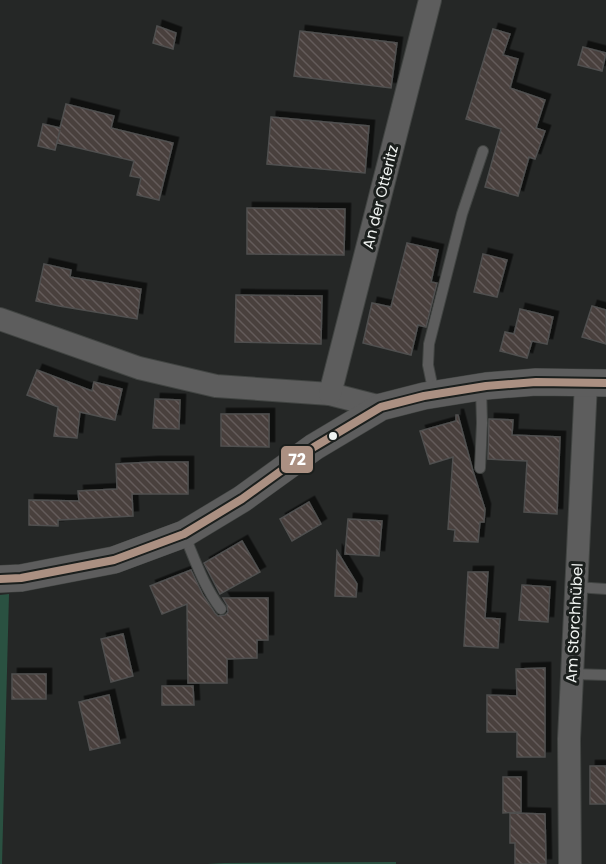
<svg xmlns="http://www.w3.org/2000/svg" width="606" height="864" font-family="Poppins,sans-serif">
  <defs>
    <pattern id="building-back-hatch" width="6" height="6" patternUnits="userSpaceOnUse" patternTransform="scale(1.5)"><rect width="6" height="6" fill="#4a3f3e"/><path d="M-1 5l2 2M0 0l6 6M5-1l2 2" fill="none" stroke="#645b5a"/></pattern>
    <filter id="shadow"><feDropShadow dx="5.5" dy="-5.5" stdDeviation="0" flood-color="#0009"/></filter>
  </defs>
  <rect width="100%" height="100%" fill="#252726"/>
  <g fill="#2a5141">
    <polygon points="9,594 2,864 0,864 0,595"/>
    <polygon points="396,862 396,864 207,864 224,863"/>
  </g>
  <g fill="url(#building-back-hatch)" stroke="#50504f" stroke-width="1.5" filter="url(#shadow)">
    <polygon points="157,26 176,33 173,49 153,43"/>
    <polygon points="493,29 510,34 503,55 518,59 510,88 545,100 536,128 545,131 535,159 529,157 518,196 485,187 501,129 466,119"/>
    <polygon points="300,31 397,43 391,88 294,76"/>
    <polygon points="583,47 606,53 602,71 578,65"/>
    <polygon points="66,104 114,116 111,128 173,143 159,200 137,195 141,178 130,176 134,161 57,143 60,130 55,150 38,146 43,124 60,128"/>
    <polygon points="271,117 369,126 365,173 267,164"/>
    <polygon points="247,208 345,209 344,255 247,254"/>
    <polygon points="407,243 438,250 431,282 437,283 426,327 418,325 411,355 363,343 372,303 391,307"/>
    <polygon points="483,254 507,260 497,297 474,292"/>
    <polygon points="44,264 71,270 70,277 141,289 137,319 59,306 36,301"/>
    <polygon points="236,295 322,296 321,344 235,342"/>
    <polygon points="592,306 606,310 606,344 582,337"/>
    <polygon points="520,309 553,317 547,344 532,341 527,358 500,351 505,332 514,334"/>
    <polygon points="37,370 92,391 94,382 122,389 115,420 80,412 77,438 54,436 58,407 27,395"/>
    <polygon points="155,399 180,400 179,429 153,428"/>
    <polygon points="221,414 269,414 269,447 221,446"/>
    <polygon points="456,415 458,415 473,471 485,509 484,522 480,522 478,542 454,541 455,530 448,529 453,457 430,464 420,431 456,421"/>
    <polygon points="489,419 513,420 512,435 560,437 557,514 524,512 527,461 488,459"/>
    <polygon points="153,462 188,462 188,494 132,494 133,516 58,520 58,526 29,525 29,500 79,501 78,491 117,489 116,464"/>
    <polygon points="309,502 321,524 292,541 280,519"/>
    <polygon points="348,519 382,521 379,556 345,554"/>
    <polygon points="242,541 260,572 220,594 204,563"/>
    <polygon points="337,551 357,584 356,597 335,596"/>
    <polygon points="191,570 203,595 215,613 218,616 225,615 228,612 227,605 223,598 268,598 268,640 257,640 257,658 227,659 227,683 188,683 187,604 162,614 150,586"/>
    <polygon points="468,572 488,572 485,618 500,619 498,648 464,646"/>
    <polygon points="522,585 550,587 548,622 519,620"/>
    <polygon points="123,634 133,676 111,682 101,639"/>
    <polygon points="545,668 545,757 517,757 517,732 487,732 487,695 517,696 516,669"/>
    <rect x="12" y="674" width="34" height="25"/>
    <polygon points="162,686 193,686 194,705 162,705"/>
    <polygon points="109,695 120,743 90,750 79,702"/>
    <rect x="590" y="766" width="16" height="38"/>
    <polygon points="503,777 521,777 521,812 503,813"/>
    <polygon points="510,813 545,814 546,864 515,864 515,843 510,843"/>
  </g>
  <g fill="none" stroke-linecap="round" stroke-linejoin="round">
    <defs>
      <g id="service">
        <polyline points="434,394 428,365 429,344 462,214 483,151"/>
        <polyline points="480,468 482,423 481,388"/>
        <path d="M184 534C195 560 204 587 221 609"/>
        <polyline points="576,587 606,589"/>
        <polyline points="572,674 606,675"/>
      </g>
      <g id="minor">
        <polyline points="0,319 139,368 216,386 330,394 381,407"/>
        <polyline points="330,394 430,0"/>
        <polyline points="570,864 569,739 586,383"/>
      </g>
      <polyline id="tertiary" points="0,579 21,578 114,560 184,534 242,499 314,447 381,407 424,396 486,386 536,382 606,383"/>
    </defs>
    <use href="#service" stroke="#414442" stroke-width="12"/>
    <use href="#minor" stroke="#414442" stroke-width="24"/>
    <use href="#tertiary" stroke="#414442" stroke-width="28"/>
    <use href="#service" stroke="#5d5d5d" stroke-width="10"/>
    <use href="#minor" stroke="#5d5d5d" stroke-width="22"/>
    <use href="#tertiary" stroke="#5d5d5d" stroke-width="27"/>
    <defs>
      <polyline id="bus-1" points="0,579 21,578 114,560 184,534 242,499 314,447 381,407 424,396 486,386 536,382 606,383"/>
    </defs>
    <use href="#bus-1" stroke="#1b1f1d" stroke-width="12"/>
    <use href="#bus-1" stroke="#ab9082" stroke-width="8"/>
  </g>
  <circle fill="#f0f3f1" stroke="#1b1f1d" stroke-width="2" cx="333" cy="436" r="5"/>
  <g text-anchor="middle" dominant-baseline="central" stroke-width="6" stroke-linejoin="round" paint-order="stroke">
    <g font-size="15" fill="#f0f3f1" stroke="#1b1f1d">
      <text transform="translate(380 197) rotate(-76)">An der Otteritz</text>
      <text transform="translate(574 623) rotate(-87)">Am Storchhübel</text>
    </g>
  </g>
  <rect stroke="#1b1f1d" stroke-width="2" x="280" y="445" width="34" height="29" rx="6" fill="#ab9082"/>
  <g font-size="16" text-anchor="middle" font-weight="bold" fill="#fff">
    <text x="297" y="465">72</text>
  </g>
</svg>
